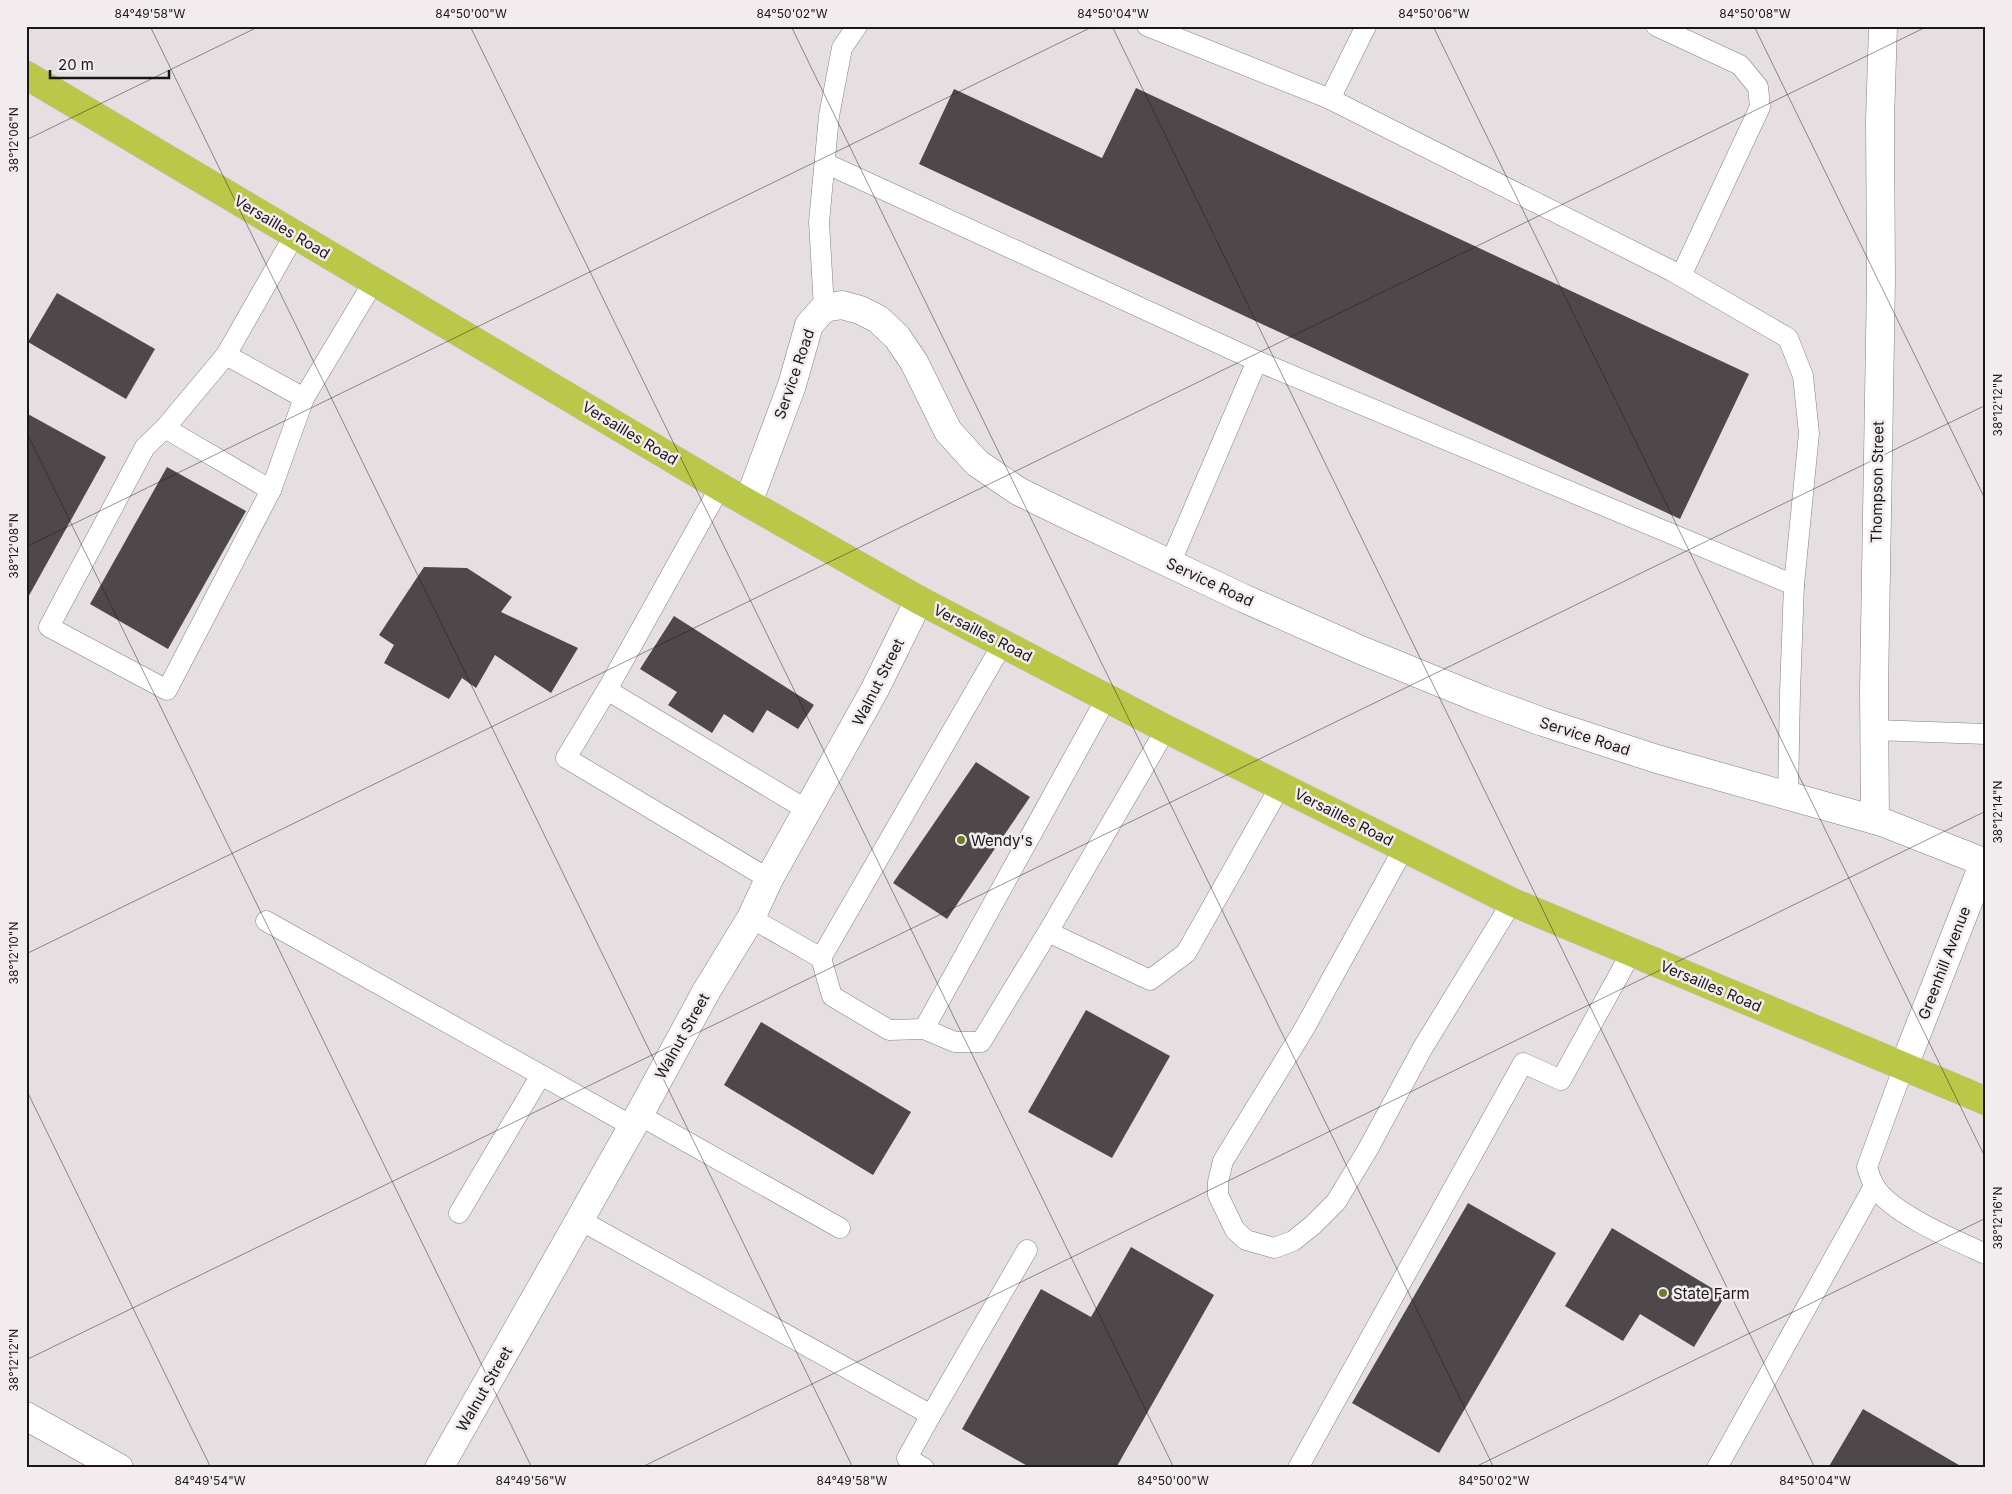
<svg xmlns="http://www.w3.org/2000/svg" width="2012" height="1494" font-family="Inter,sans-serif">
  <rect width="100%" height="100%" fill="#e5dfe1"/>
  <g fill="#4e484a">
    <polygon points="1136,88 1749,374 1680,519 919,164 954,89 1102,158"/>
    <polygon points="57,293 155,349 126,399 28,342"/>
    <polygon points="26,413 106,457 26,601"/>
    <polygon points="167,467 246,511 168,649 90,604"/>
    <polygon points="424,567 467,568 512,597 501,612 578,648 551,693 495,655 476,688 462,678 449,699 384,663 394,645 379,635"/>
    <polygon points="674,616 814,705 798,729 767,710 753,733 724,714 712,733 668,705 677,692 640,669"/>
    <polygon points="976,762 1030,797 947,919 893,883"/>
    <polygon points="1086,1010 1170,1056 1112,1158 1028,1112"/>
    <polygon points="761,1022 911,1112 873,1175 724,1085"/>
    <polygon points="1468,1203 1556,1253 1439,1453 1352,1403"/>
    <polygon points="1612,1228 1725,1296 1694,1347 1640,1314 1623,1341 1565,1306"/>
    <polygon points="1131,1247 1214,1295 1116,1468 1031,1468 962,1429 1041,1289 1091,1317"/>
    <polygon points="1863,1409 1964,1468 1828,1468"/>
  </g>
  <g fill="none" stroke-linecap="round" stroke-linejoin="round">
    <defs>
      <g id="service">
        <polyline points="1147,26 1330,99 1672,271 1788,338 1803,376 1809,433 1794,585 1790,692 1788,796"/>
        <polyline points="1656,26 1740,65 1758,87 1760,107 1681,276"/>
        <polyline points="1330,99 1366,26"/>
        <polyline points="825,163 1257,361 1794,585"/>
        <polyline points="295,234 226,355 304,398 374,281"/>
        <polyline points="824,308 819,222 829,116 842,48 857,26"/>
        <polyline points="226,355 165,428 271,490 304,398"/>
        <polyline points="165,428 145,447 49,627 167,690 271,490"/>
        <polyline points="720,487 607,690 566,758 769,879"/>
        <polyline points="1170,564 1257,361"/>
        <polyline points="607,690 807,810"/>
        <polyline points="1166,729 1048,932 1150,980 1186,953 1281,785"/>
        <polyline points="1874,730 1986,734"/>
        <polyline points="1404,848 1304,1029 1223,1161 1218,1182 1218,1195 1235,1230 1246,1240 1274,1248 1293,1241 1313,1225 1336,1202 1368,1149 1422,1049 1512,902"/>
        <polyline points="751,918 821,958 832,996 889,1030 924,1029 955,1042 981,1042 1048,932"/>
        <polyline points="266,921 632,1126"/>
        <polyline points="821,958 1003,643"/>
        <polyline points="924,1029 1107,697"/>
        <path d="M1904 1066 1867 1167C1869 1173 1871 1180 1874 1185 1889 1213 1957 1241 1986 1254"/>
        <polyline points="639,1115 840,1228"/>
        <polyline points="459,1213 541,1075"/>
        <polyline points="580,1220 931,1415 907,1458 924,1468"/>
        <polyline points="931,1415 1027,1250"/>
        <polyline points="1298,1468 1523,1063 1561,1080 1631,953"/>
        <polyline points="1717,1468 1874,1186"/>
      </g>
      <g id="minor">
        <polyline points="748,503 792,385 809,325 824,308 842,305 860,310 878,319 897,337 914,362 948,431 977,463 1018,491 1069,516 1243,598 1363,651 1483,700 1543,722 1657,759 1882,822 1986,863"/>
        <polyline points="1875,820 1874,690 1881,280 1880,120 1883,26"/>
        <polyline points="1904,1066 1984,862"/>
        <polyline points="26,1416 119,1468"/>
        <polyline points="439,1468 639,1115 707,990 751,918 769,879 875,689 919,600"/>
      </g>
      <polyline id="trunk" points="26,75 720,487 919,600 1166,729 1512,902 1986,1101"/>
    </defs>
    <use href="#service" stroke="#857f81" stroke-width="21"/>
    <use href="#minor" stroke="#857f81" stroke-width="29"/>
    <use href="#trunk" stroke="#bfbebe" stroke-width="29"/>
    <use href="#service" stroke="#fff" stroke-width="20"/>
    <use href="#minor" stroke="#fff" stroke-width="28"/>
    <use href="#trunk" stroke="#bac84a" stroke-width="28"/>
  </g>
  <path fill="none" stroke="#1a1718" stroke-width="1" stroke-opacity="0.45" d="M150 26 853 1468M470 26 1174 1468M791 26 1494 1468M1112 26 1815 1468M1433 26 1986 1159M1754 26 1986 501M26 140 260 26M26 431 532 1468M26 547 1094 26M26 954 1928 26M26 1089 211 1468M26 1360 1986 405M640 1468 1986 811M1473 1468 1986 1218"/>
  <g fill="#707b26" stroke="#f3ecee" stroke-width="2">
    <circle cx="961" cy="840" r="5"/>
    <circle cx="1663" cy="1293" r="5"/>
  </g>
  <g text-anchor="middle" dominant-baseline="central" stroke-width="5" stroke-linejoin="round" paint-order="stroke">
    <g font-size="15" fill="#1a1718" stroke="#f3ecee">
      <text transform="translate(282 227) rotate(31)">Versailles Road</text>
      <text transform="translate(794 374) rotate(-71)">Service Road</text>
      <text transform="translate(630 433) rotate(31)">Versailles Road</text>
      <text transform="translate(1877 482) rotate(-89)">Thompson Street</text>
      <text transform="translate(1210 582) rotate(25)">Service Road</text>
      <text transform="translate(983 633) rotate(27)">Versailles Road</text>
      <text transform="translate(878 682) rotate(-63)">Walnut Street</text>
      <text transform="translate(1585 736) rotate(18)">Service Road</text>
      <text transform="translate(1344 817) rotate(27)">Versailles Road</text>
      <text transform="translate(1944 963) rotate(-69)">Greenhill Avenue</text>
      <text transform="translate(1711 986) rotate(23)">Versailles Road</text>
      <text transform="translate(682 1036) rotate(-61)">Walnut Street</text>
      <text transform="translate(484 1389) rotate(-60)">Walnut Street</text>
    </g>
    <g font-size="15" fill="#1a1718" stroke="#f3ecee" text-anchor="start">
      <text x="971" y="840">Wendy's</text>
      <text x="1673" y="1293">State Farm</text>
    </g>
  </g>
  <rect width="2012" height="1494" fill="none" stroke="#f3ecee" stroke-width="55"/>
  <path d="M50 70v8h119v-8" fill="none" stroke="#1a1718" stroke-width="2.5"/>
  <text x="58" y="70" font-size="15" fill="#1a1718" stroke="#f3ecee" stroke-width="4" paint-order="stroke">20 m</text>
  <rect x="28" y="28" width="1956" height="1438" fill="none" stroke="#1a1718" stroke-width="2"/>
  <g font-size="12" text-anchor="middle" fill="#1a1718">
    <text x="150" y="18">84°49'58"W</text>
    <text x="471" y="18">84°50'00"W</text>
    <text x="792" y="18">84°50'02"W</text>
    <text x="1113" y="18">84°50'04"W</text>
    <text x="1434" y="18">84°50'06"W</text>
    <text x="1755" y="18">84°50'08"W</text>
    <text transform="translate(14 140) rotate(-90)" y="4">38°12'06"N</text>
    <text transform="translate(1998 405) rotate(-90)" y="4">38°12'12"N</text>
    <text transform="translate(14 546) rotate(-90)" y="4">38°12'08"N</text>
    <text transform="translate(1998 812) rotate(-90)" y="4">38°12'14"N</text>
    <text transform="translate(14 953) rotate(-90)" y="4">38°12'10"N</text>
    <text transform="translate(1998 1218) rotate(-90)" y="4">38°12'16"N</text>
    <text transform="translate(14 1360) rotate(-90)" y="4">38°12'12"N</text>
    <text x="210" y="1485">84°49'54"W</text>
    <text x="531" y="1485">84°49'56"W</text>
    <text x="852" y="1485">84°49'58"W</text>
    <text x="1173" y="1485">84°50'00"W</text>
    <text x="1494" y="1485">84°50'02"W</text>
    <text x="1815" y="1485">84°50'04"W</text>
  </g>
</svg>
